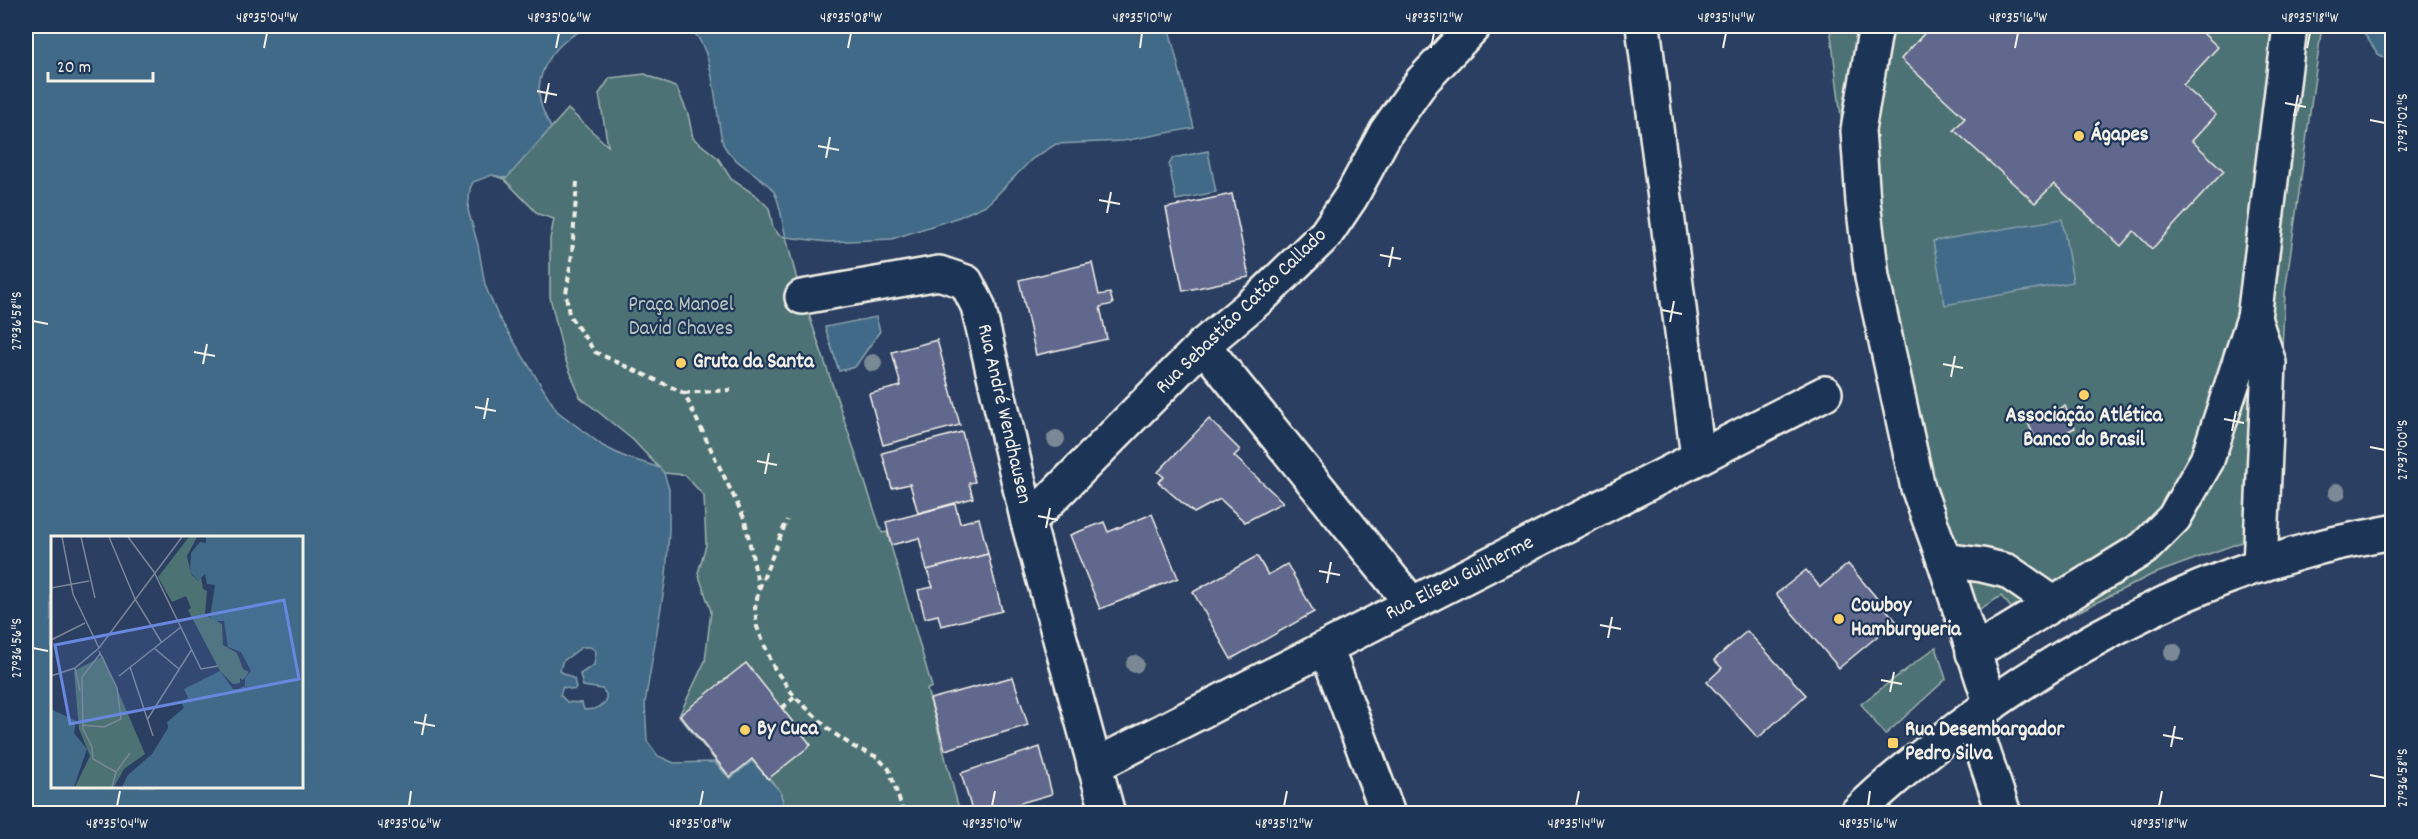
<svg xmlns="http://www.w3.org/2000/svg" width="2418" height="839" font-family="Dekko,sans-serif">
  <rect width="100%" height="100%" fill="#2b3f62"/>
  <filter id="ink" filterUnits="userSpaceOnUse"><feTurbulence type="fractalNoise" baseFrequency=".0167" numOctaves="2"/><feDisplacementMap in="SourceGraphic" scale="12" xChannelSelector="R" yChannelSelector="G"/><feConvolveMatrix kernelMatrix="1 2 1 2 8 2 1 2 1" color-interpolation-filters="sRGB"/></filter>
  <g filter="url(#ink)">
    <g fill="#4d7274" stroke="#a0b2ae" stroke-width="1.5">
      <polygon points="1830,26 2322,26 2285,293 2272,531 2151,575 2034,634 2001,596 1949,628 1861,281"/>
      <polygon points="645,74 677,88 688,114 693,138 718,158 731,179 757,196 769,208 773,227 779,235 786,237 796,276 882,533 887,532 932,687 927,689 960,813 786,813 780,791 753,762 730,779 679,716 705,661 711,611 698,573 706,545 704,496 685,475 664,473 633,440 580,397 564,356 550,297 550,239 554,219 538,214 504,179 492,175 507,177 568,109 608,146 599,94 610,78"/>
      <polygon points="1936,647 1946,679 1885,735 1861,704"/>
    </g>
    <g fill="#406a87" stroke="#88a0ae" stroke-width="1.5" fill-rule="evenodd">
      <path d="M26 26H596C566 32 539 61 539 92 539 105 546 117 551 128L507 178 492 175 473 182 470 189 468 210 478 245 485 285 498 316 557 411 603 446 623 456 660 468 664 473 669 489V531L666 577 645 703 647 741 658 756 674 763 714 762 730 779 752 761 780 791 786 813H26ZM52 538H302V786H52ZM582 647H590L596 651 594 665 580 674 583 686 602 689 606 694V702L595 709 584 710 582 703 567 702 560 695 563 687 573 690 576 688 574 679 560 671 562 662Z"/>
      <path d="M684 26H1180L1169 29 1194 128 1123 141 1056 144 1032 159 988 204 959 217 892 239 828 242 786 237C782 224 781 204 774 192 765 176 727 162 722 140 715 112 715 37 684 26Z"/>
      <polygon points="2359,26 2392,26 2392,63 2378,54"/>
      <polygon points="1208,151 1216,192 1176,200 1169,165 1173,158"/>
      <polygon points="2062,219 2073,282 1945,305 1933,241"/>
      <polygon points="876,317 880,331 855,367 839,371 825,327"/>
    </g>
    <g fill="#61688e" stroke="#f4f1e8" stroke-width="1.5">
      <polygon points="1931,26 2195,26 2218,47 2183,85 2216,115 2192,141 2224,171 2152,249 2134,231 2121,246 2054,184 2035,203 1954,130 1965,118 1901,59"/>
      <polygon points="1232,194 1249,277 1183,291 1166,208"/>
      <polygon points="1092,263 1099,295 1110,293 1113,304 1100,307 1107,339 1036,355 1019,280"/>
      <polygon points="937,340 960,425 883,445 869,394 901,386 892,352"/>
      <polygon points="2065,406 2075,428 2038,444 2028,423"/>
      <polygon points="1209,419 1240,450 1234,456 1283,502 1245,522 1220,499 1194,513 1158,482 1164,477 1158,472"/>
      <polygon points="962,432 975,482 969,483 973,498 918,513 910,484 892,488 882,453"/>
      <polygon points="955,504 960,523 979,518 988,554 927,570 919,538 891,545 886,522"/>
      <polygon points="1152,514 1178,578 1100,609 1070,535 1104,522 1108,532"/>
      <polygon points="988,554 1002,611 941,626 938,615 925,618 918,590 933,587 927,570"/>
      <polygon points="1257,556 1268,575 1287,564 1314,612 1231,659 1193,592"/>
      <polygon points="1848,564 1896,621 1839,668 1776,594 1806,570 1820,587"/>
      <polygon points="1747,631 1806,695 1758,738 1707,682 1722,668 1714,660"/>
      <polygon points="746,663 811,745 768,779 752,759 730,777 680,715"/>
      <polygon points="1013,677 1028,725 945,750 930,699"/>
      <polygon points="1040,747 1052,794 982,814 973,814 961,773"/>
    </g>
    <g fill="none" stroke-linecap="round" stroke-linejoin="round">
      <defs>
        <g id="minor">
          <polyline points="1643,26 1698,457"/>
          <polyline points="1876,26 1858,130 1863,202 1872,277 1918,488 1944,560 1991,705"/>
          <polyline points="802,297 939,273 966,282 978,306 1028,522 1108,814"/>
          <polyline points="2254,318 2269,363 2260,566"/>
          <polyline points="1203,345 1412,604"/>
          <polyline points="1028,522 1203,345 1262,296 1326,234 1351,197 1386,132 1422,81 1474,26"/>
          <polyline points="1944,560 1982,565 2007,571 2053,603"/>
          <polyline points="1326,648 1388,814"/>
          <polyline points="1973,653 2144,548 2174,518 2207,460 2254,318 2290,26"/>
          <polyline points="1972,718 2004,814"/>
          <polyline points="1094,766 1825,393"/>
        </g>
        <path id="major" d="M1856 814C1887 783 1922 756 1957 729 2065 648 2185 583 2317 548 2342 541 2367 537 2392 532"/>
      </defs>
      <use href="#minor" stroke="#f4f1e8" stroke-width="38"/>
      <use href="#major" stroke="#f4f1e8" stroke-width="38"/>
      <g stroke="#f4f1e8" stroke-width="4" stroke-dasharray="6 4.5" stroke-linecap="butt">
        <polyline points="577,182 572,254 566,294 569,315 595,352 684,393 745,520 759,589 755,608 757,627 774,668 795,697 832,732 854,747 877,757 889,769 904,814"/>
        <polyline points="684,393 731,390"/>
        <polyline points="759,589 787,520"/>
        <polyline points="782,708 795,697"/>
      </g>
      <use href="#minor" stroke="#1d3557" stroke-width="33"/>
      <use href="#major" stroke="#1d3557" stroke-width="33"/>
    </g>
    <g fill="#7a8995">
      <circle cx="873" cy="363" r="9"/>
      <circle cx="1056" cy="439" r="9"/>
      <circle cx="2337" cy="492" r="9"/>
      <circle cx="2173" cy="652" r="9"/>
      <circle cx="1135" cy="664" r="9"/>
    </g>
  </g>
  <path fill="none" stroke="#f4f1e8" stroke-width="2" d="M264 48 267 33M556 48 559 33M848 48 851 33M1140 48 1142 33M1431 48 1434 33M1723 48 1726 33M2015 48 2018 33M2307 48 2310 33M537 91 557 95M545 103 549 83M2285 103 2306 107M2294 116 2298 95M2370 120 2385 123M818 146 839 150M826 158 830 137M1099 200 1120 204M1107 213 1111 192M1380 255 1401 259M1389 267 1393 247M1662 310 1682 314M33 321 48 324M1670 322 1674 301M194 352 215 356M203 364 207 344M1943 364 1963 368M1951 377 1955 356M475 407 496 411M484 419 488 398M2224 419 2244 423M2232 431 2236 411M2370 447 2385 450M757 461 777 465M765 474 769 453M1038 516 1058 520M1046 528 1050 508M1319 571 1340 575M1327 583 1331 562M1600 625 1621 629M1608 638 1612 617M33 648 48 651M1881 680 1902 684M1890 692 1894 672M414 722 435 726M422 735 426 714M2163 735 2183 739M2171 747 2175 726M2370 775 2385 778M117 806 120 791M409 806 411 791M700 806 703 791M992 806 995 791M1284 806 1287 791M1576 806 1579 791M1868 806 1870 791M2159 806 2162 791"/>
  <g fill="#ffd166" stroke="#1d3557" stroke-width="2">
    <circle cx="2079" cy="136" r="6"/>
    <circle cx="681" cy="363" r="6"/>
    <circle cx="2084" cy="395" r="6"/>
    <circle cx="1839" cy="619" r="6"/>
    <circle cx="745" cy="730" r="6"/>
    <rect x="1887" y="737" width="12" height="12" rx="3"/>
  </g>
  <g text-anchor="middle" dominant-baseline="central" stroke-width="4.5" stroke-linejoin="round" paint-order="stroke">
    <g font-size="21" font-weight="bold" fill="#f4f1e8" stroke="#1d3557" text-anchor="start">
      <text x="2091" y="136">Ágapes</text>
      <text x="693" y="363">Gruta da Santa</text>
      <text x="2084" y="417" text-anchor="middle">Associação Atlética<tspan x="2084" dy="24">Banco do Brasil</tspan></text>
      <text x="1851" y="607">Cowboy<tspan x="1851" dy="24">Hamburgueria</tspan></text>
      <text x="757" y="730">By Cuca</text>
      <text x="1905" y="731">Rua Desembargador<tspan x="1905" dy="24">Pedro Silva</tspan></text>
    </g>
    <g font-size="21" fill="#bac5bf" stroke="#1d3557">
      <text x="681" y="306">Praça Manoel<tspan x="681" dy="24">David Chaves</tspan></text>
    </g>
    <g font-size="21" fill="#f4f1e8" stroke="#1d3557">
      <text transform="translate(1242 312) rotate(-44)">Rua Sebastião Catão Callado</text>
      <text transform="translate(1003 414) rotate(77)">Rua André Wendhausen</text>
      <text transform="translate(1460 579) rotate(-27)">Rua Eliseu Guilherme</text>
    </g>
  </g>
  <g transform="translate(51 536)">
    <rect width="252" height="252" fill="#2b3f62"/>
    <path d="M138 1H146L136 20 140 38 147 45 150 41 152 53 156 55 154 79 171 88 172 109 186 117 192 133 198 136 192 144 189 142V147L182 148 169 135 137 74 140 72 135 60 121 66 107 41ZM52 120 94 218 73 233 63 251H24L39 220 28 193 23 135Z" fill="#4d7274"/>
    <path d="M155 1H252V251H71L77 239 101 218 117 192 116 186 133 172 130 166 137 162 133 153 169 135 182 153H187L194 150V142L200 135 190 116 177 111 173 85H163L159 81 164 49 156 48 154 38 147 45 139 36 140 17 149 6 155 7ZM0 173 25 185 23 197 36 213 23 251H0Z" fill="#406a87"/>
    <path fill="none" stroke="#7b8698" stroke-width="1.5" d="M11 1 22 58 48 112M30 1 44 62M58 1 84 63 111 107M77 1 103 36 150 133 167 130M0 52 38 45M0 104 34 87M103 112 128 133M49 118 31 141 32 193 41 211 42 223 65 236M79 131 102 200M24 132 29 155M0 140 24 132 48 112 131 1M68 140 130 91M96 184 141 113M31 189 53 191 70 183 66 152 48 115M61 251 65 236 79 217"/>
    <path fill="#6887de" fill-opacity="0.15" stroke="#6887de" stroke-width="3" d="M233 64 248 143 19 188 4 109Z"/>
    <rect width="252" height="252" fill="none" stroke="#f4f1e8" stroke-width="3"/>
  </g>
  <rect width="2418" height="839" fill="none" stroke="#1d3557" stroke-width="66"/>
  <path d="M48 72v9h105v-9" fill="none" stroke="#f4f1e8" stroke-width="3"/>
  <text x="57" y="72" font-size="18" fill="#f4f1e8" stroke="#1d3557" stroke-width="4.5" paint-order="stroke">20 m</text>
  <rect x="33" y="33" width="2352" height="773" fill="none" stroke="#f4f1e8" stroke-width="2"/>
  <g font-size="15" text-anchor="middle" fill="#f4f1e8">
    <text x="267" y="22">48°35'04"W</text>
    <text x="559" y="22">48°35'06"W</text>
    <text x="851" y="22">48°35'08"W</text>
    <text x="1142" y="22">48°35'10"W</text>
    <text x="1434" y="22">48°35'12"W</text>
    <text x="1726" y="22">48°35'14"W</text>
    <text x="2018" y="22">48°35'16"W</text>
    <text x="2310" y="22">48°35'18"W</text>
    <text transform="translate(2402 123) rotate(-90)" y="5">27°37'02"S</text>
    <text transform="translate(16 321) rotate(-90)" y="5">27°36'58"S</text>
    <text transform="translate(2402 450) rotate(-90)" y="5">27°37'00"S</text>
    <text transform="translate(16 648) rotate(-90)" y="5">27°36'56"S</text>
    <text transform="translate(2402 778) rotate(-90)" y="5">27°36'58"S</text>
    <text x="117" y="828">48°35'04"W</text>
    <text x="409" y="828">48°35'06"W</text>
    <text x="700" y="828">48°35'08"W</text>
    <text x="992" y="828">48°35'10"W</text>
    <text x="1284" y="828">48°35'12"W</text>
    <text x="1576" y="828">48°35'14"W</text>
    <text x="1868" y="828">48°35'16"W</text>
    <text x="2159" y="828">48°35'18"W</text>
  </g>
</svg>
